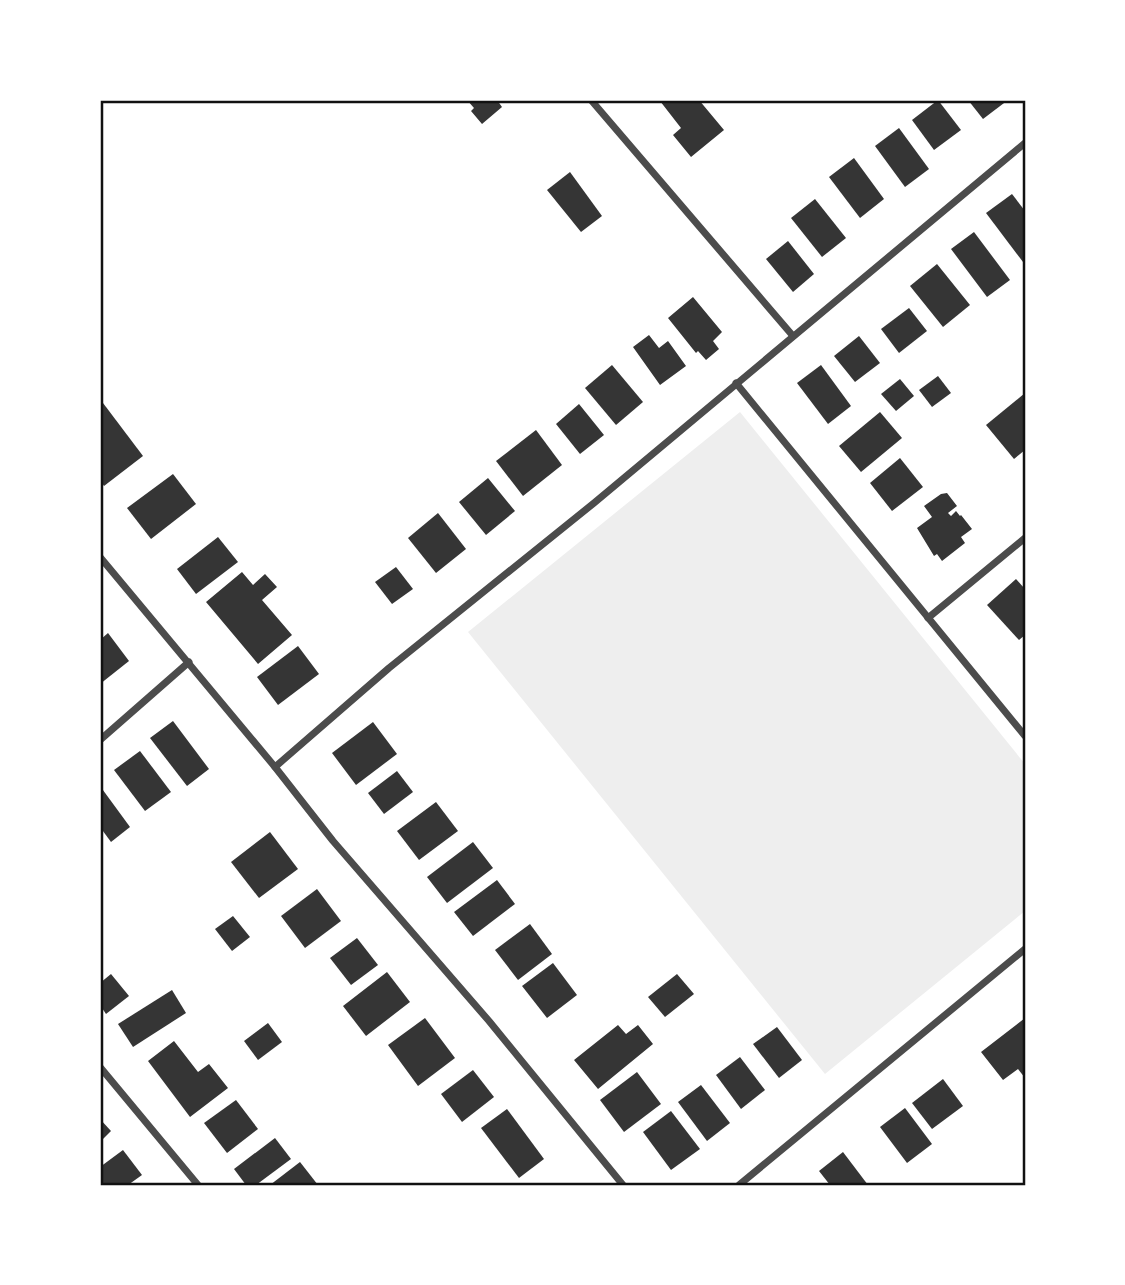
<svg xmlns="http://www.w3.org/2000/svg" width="1125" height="1285" font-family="'Source Sans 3',sans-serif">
  <rect width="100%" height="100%" fill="#fff"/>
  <polygon fill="#eee" points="740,412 1025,764 1025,911 825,1074 468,632"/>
  <g fill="#353535">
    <polygon points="467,100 497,100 502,107 482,124 471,111 474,108"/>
    <polygon points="662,100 699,100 724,130 691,157 673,135 681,128 660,101"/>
    <polygon points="938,100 961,130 934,150 912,120"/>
    <polygon points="968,100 1008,100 983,119"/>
    <polygon points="899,128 929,169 905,187 875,146"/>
    <polygon points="854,158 884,199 860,218 829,177"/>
    <polygon points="570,172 602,216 581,232 547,190"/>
    <polygon points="1012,194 1025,211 1023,262 986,213"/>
    <polygon points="815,199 846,238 822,257 791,218"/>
    <polygon points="974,232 1010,280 987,297 951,249"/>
    <polygon points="788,241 814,274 793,292 766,259"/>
    <polygon points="937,264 970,305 943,327 910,286"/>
    <polygon points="693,297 722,332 713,341 719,349 706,360 698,351 696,353 668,318"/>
    <polygon points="909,308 927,331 899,353 881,329"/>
    <polygon points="649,335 659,348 668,341 686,366 660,385 633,347"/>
    <polygon points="859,336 880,363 855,382 834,356"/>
    <polygon points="612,365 643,402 616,425 585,388"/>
    <polygon points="821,365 851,406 828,424 797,383"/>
    <polygon points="938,376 951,393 932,407 919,390"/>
    <polygon points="900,379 914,396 896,411 881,394"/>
    <polygon points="1025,393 1025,450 1014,459 986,425"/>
    <polygon points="100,399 143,456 104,486 100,480"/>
    <polygon points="579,404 604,435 580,454 556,424"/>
    <polygon points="880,412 902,438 861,472 839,446"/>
    <polygon points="536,430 562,465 523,496 496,461"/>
    <polygon points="900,458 923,487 892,511 870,483"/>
    <polygon points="173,474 196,504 151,539 127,508"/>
    <polygon points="488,478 515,511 486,535 459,502"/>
    <polygon points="947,493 957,506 948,513 951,516 956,511 960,516 961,515 972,529 961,537 965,543 942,561 937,554 934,556 917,528 932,517 924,506 941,494"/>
    <polygon points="438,513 466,549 436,573 408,538"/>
    <polygon points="218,537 238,562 196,594 177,569"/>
    <polygon points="396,567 413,589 392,604 375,582"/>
    <polygon points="242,572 253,585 265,574 277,587 262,600 292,635 258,664 206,602"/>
    <polygon points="1016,579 1025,589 1025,635 1019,640 987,605"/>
    <polygon points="108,633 129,661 100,684 100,640"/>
    <polygon points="298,646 319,674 278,705 257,677"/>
    <polygon points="173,721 209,769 187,786 150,738"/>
    <polygon points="373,722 397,754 356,785 332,753"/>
    <polygon points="140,751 171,792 145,811 114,770"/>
    <polygon points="397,771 413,792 384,814 368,793"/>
    <polygon points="100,786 130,827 111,842 100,827"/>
    <polygon points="436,802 458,831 419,860 397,831"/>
    <polygon points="270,832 298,869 259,898 231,862"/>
    <polygon points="473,842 493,868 447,903 427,877"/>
    <polygon points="497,880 515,904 473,936 454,912"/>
    <polygon points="317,889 341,921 305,948 281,916"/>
    <polygon points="233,916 250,937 232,951 215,929"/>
    <polygon points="530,924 552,954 518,980 495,950"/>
    <polygon points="357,938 378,965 351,985 330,958"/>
    <polygon points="553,963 577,995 547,1018 522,986"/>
    <polygon points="387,972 410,1002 366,1036 343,1006"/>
    <polygon points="111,974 129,996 106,1014 100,1005 100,983"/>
    <polygon points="677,974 694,994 665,1017 648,997"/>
    <polygon points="172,990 186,1013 133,1047 118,1024"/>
    <polygon points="425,1018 455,1058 418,1086 388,1045"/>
    <polygon points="1025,1018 1025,1078 1018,1069 1003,1080 981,1052"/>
    <polygon points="268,1023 282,1042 258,1060 244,1041"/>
    <polygon points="618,1025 626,1034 638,1025 653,1044 598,1089 574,1060"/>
    <polygon points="777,1027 802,1060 779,1078 753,1044"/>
    <polygon points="174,1041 198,1072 209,1064 228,1088 190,1117 148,1061"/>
    <polygon points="740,1057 765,1090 741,1109 716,1075"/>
    <polygon points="473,1070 494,1097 462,1122 441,1094"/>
    <polygon points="637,1072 661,1104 624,1132 600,1100"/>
    <polygon points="943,1079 963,1106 932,1129 912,1103"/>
    <polygon points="701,1085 730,1123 707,1141 678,1102"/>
    <polygon points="236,1100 258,1129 227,1153 204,1123"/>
    <polygon points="905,1108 932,1144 907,1163 880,1127"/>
    <polygon points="507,1109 544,1159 519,1178 481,1128"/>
    <polygon points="671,1111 700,1149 671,1170 643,1132"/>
    <polygon points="100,1119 111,1131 100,1142"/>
    <polygon points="275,1138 291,1159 256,1185 246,1185 234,1169"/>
    <polygon points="123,1150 142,1175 128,1185 100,1185 100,1167"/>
    <polygon points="843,1152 868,1185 830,1185 819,1171"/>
    <polygon points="300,1162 318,1185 270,1185"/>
  </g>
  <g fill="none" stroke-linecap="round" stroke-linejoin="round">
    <g stroke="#4c4c4c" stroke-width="7">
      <polyline points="591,100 793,336"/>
      <polyline points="736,383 1025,736"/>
      <polyline points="100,557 275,767 333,841 489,1021 623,1185"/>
      <polyline points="928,618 1025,538"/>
      <polyline points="100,740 189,662"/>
      <polyline points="275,767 389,668 594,503 1025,143"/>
      <polyline points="100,1067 198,1185"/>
      <polyline points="739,1185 1025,949"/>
    </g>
  </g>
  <rect width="1125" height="1285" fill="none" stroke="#ffffff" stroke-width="203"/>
  <rect x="102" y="102" width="922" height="1082" fill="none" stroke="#111" stroke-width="2.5"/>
</svg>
